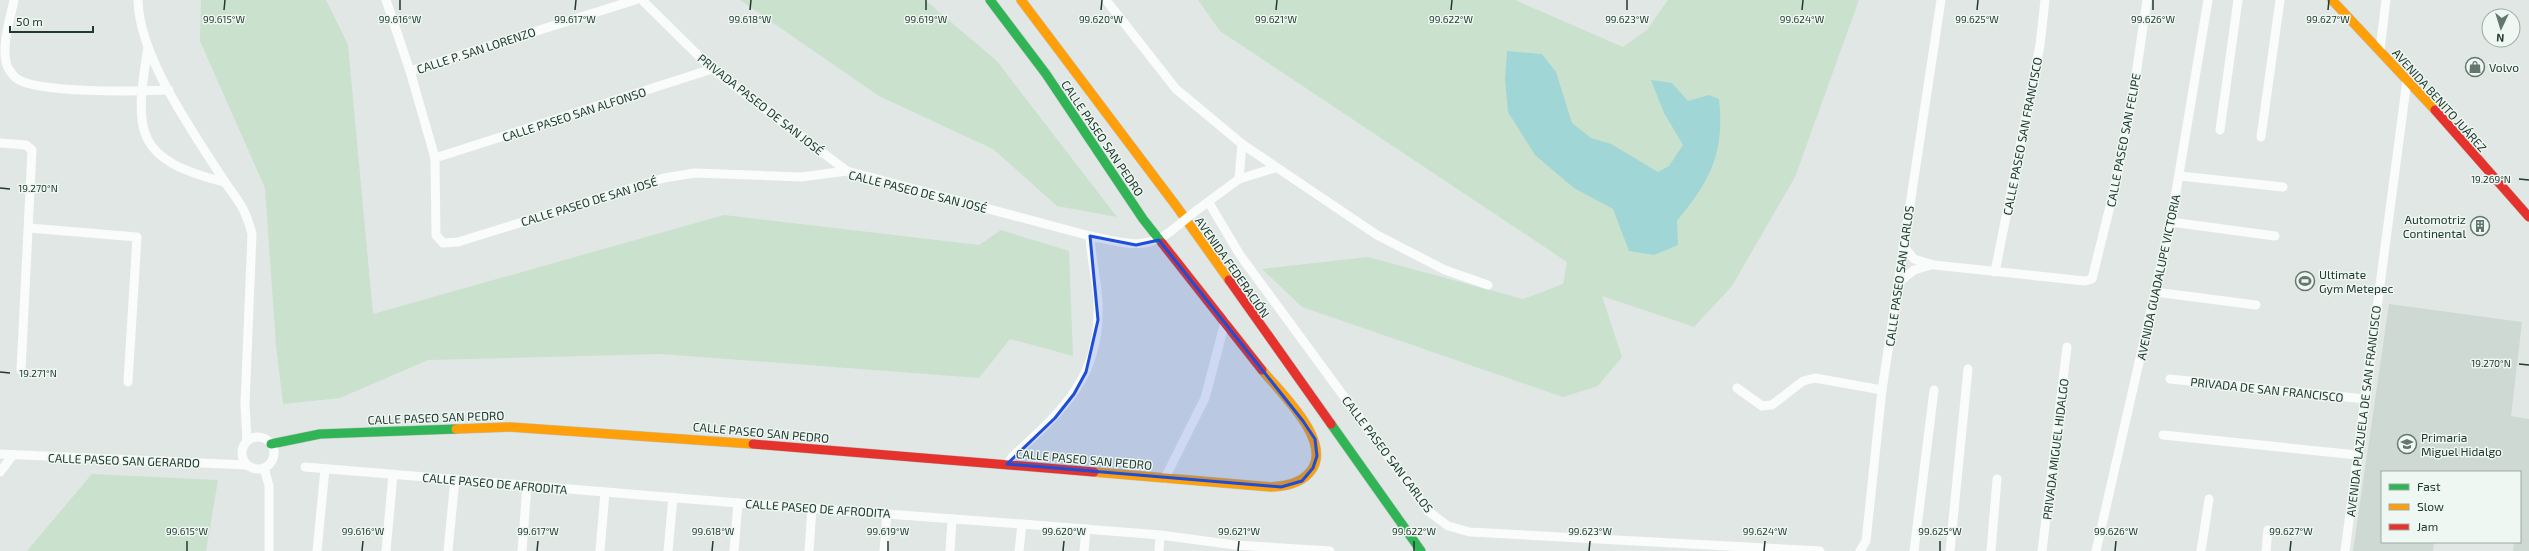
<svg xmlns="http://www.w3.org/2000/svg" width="2529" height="551" font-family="'Exo 2',sans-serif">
  <rect width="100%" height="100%" fill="#e1e7e4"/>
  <polygon fill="#cfd9d3" points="2389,304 2522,322 2511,416 2529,419 2529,551 2513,551 2514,542 2520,542 2520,472 2382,472 2382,542 2434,542 2433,551 2353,551"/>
  <g fill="#cae1ce">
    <polygon points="201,0 326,0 348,45 373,314 724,215 979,245 1001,230 1069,251 1073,356 1010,339 979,378 661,354 428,360 340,398 283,404 276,345 265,188 200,41"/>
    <polygon points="740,0 925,0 996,60 1117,217 1057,206 993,149 879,96"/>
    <polygon points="1198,0 1515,0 1623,47 1647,30 1668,0 1859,0 1795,177 1732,286 1694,327 1602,296 1622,357 1598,386 1563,397 1302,307 1262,269 1368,257 1523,299 1563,284 1567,262 1220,31"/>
    <polygon points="92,474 218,480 206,551 27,551"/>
  </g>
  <path fill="#a1d6d7" d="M1507 51 1542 54 1556 72 1572 123 1591 138 1611 144 1658 172 1669 166 1683 145 1664 113 1651 80 1672 83 1688 101 1709 95 1719 99C1725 153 1710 181 1677 221L1678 245 1654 255 1629 251 1613 209 1574 188 1535 155 1508 112 1505 80Z"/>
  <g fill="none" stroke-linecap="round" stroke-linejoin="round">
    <defs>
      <g id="fast">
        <polyline points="990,0 1046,74 1143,219 1162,243"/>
        <polyline points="1331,424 1421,551"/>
        <polyline points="271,444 320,434 456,429"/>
      </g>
      <g id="slow">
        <polyline points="1021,0 1177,207 1229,280"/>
        <polyline points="2332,0 2435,110"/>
        <polyline points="456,429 510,427 753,444"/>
        <path d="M1094 472 1271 487C1285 486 1300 484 1310 472 1335 443 1280 392 1262 370"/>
      </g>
      <g id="jam">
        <polyline points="2435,110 2529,217"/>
        <polyline points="1162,243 1262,370"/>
        <polyline points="1229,280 1331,424"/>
        <polyline points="753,444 1094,472"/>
      </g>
    </defs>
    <use href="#fast" stroke="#bbc4bf" stroke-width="10"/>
    <use href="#slow" stroke="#bbc4bf" stroke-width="10"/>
    <use href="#jam" stroke="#bbc4bf" stroke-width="10"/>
    <g stroke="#fafbfb" stroke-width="9">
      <path d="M14 0C10 19 0 50 8 68 10 71 13 76 16 78 36 94 141 91 169 90"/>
      <path d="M138 0C139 56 191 129 221 176 236 200 244 203 252 234L245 404 247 441"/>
      <path d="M386 0 410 71 435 158 436 235 443 243 458 242 664 178 695 173 801 177 847 171 1090 236C1121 242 1145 252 1171 231"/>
      <polyline points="642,0 712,69 847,171"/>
      <polyline points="1106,0 1176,89 1242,144 1377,235 1445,270 1488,285"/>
      <path d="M148 47C134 133 134 159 224 182"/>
      <polyline points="2380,50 2386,0"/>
      <polyline points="410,71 635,0"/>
      <polyline points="2220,130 2238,0"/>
      <polyline points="2261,137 2280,0"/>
      <polyline points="0,143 26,145 32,150 21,370"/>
      <polyline points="435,158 712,69"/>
      <polyline points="2180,176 2283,187"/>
      <polyline points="1239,179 1242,144"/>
      <polyline points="1209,203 1240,255 1428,511 1448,526 1470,532 1820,551"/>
      <polyline points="1197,210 1239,179 1275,168"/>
      <polyline points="2171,222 2275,236"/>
      <polyline points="29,228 137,237 128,382"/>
      <polyline points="1903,246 1914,259 1934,265 2085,281 2092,279 2115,186 2134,88 2147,0"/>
      <polyline points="1995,272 2040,45 2045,0"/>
      <polyline points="1898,283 1914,270 1931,265"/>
      <polyline points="2155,292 2256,305"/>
      <polyline points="2170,379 2365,399"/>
      <polyline points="1737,388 1762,406 1772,405 1803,381 1815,378 1882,390"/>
      <polyline points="2163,435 2357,455"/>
      <circle cx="258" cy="453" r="16"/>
      <polyline points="0,454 247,465"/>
      <path d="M1007 464 1012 457C1062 411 1101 378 1098 303 1097 280 1091 259 1090 236"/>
      <polyline points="305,467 738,503 1022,524 1160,535 1235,545 1330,551"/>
      <polyline points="264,468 269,486 269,551"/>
      <polyline points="0,472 13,455"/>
      <polyline points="1165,478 1205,398 1225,322"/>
      <polyline points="317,551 325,469"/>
      <polyline points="386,551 393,474"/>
      <polyline points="448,551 455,479"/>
      <polyline points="522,551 527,485"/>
      <polyline points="600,551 605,492"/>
      <polyline points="668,551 673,497"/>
      <polyline points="734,551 738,503"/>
      <polyline points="809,551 812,507"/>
      <polyline points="884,551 887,513"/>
      <polyline points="950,551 952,519"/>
      <polyline points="1019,551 1022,524"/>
      <polyline points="1084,551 1086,529"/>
      <polyline points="1159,551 1160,535"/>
      <polyline points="1860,551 1866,541 1882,390 1941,0"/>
      <polyline points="1914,551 1934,390"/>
      <polyline points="1950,551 1968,369"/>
      <polyline points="1991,551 1997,479"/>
      <polyline points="2042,551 2067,347"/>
      <polyline points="2096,551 2171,222 2208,0"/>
      <polyline points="2201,551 2209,499"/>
      <polyline points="2266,551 2268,530"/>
      <polyline points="2345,551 2407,80"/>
    </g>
    <use href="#fast" stroke="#30b455" stroke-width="9"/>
    <use href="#slow" stroke="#ff9f0a" stroke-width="9"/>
    <use href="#jam" stroke="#e5322d" stroke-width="9"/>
    <polyline stroke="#fafbfb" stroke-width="9" points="1171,231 1197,210"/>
  </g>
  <path fill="#1d4ed8" fill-opacity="0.2" stroke="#1d4ed8" stroke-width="3" stroke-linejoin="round" d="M1090 236 1136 245 1159 240 1303 421 1315 439 1317 456 1313 468 1302 481 1281 487 1007 464 1055 418 1074 394 1086 372 1098 320Z"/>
  <path fill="none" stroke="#203a2f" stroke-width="1.5" d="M224 10 225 0M400 10V0M575 10 576 0M750 10 751 0M926 10V0M1101 10 1102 0M1276 10 1277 0M1451 10 1452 0M1627 10V0M1802 10 1803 0M1977 10 1978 0M2153 10V0M2328 10 2329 0M2519 179 2529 180M0 188 10 189M2519 364 2529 365M0 372 10 373M187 551V541M362 551 363 541M537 551 538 541M712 551 713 541M888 551V541M1063 551 1064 541M1238 551 1239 541M1414 551V541M1589 551 1590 541M1764 551 1765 541M1940 551V541M2115 551 2116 541M2290 551 2291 541"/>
  <defs>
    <symbol id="shop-ring" viewBox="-11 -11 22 22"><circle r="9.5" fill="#eff7f2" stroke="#64776e" stroke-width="1.5"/><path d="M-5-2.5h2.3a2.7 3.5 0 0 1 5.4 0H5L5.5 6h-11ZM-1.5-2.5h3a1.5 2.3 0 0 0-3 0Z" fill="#64776e"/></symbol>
    <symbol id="building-ring" viewBox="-11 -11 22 22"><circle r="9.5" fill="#eff7f2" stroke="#64776e" stroke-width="1.5"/><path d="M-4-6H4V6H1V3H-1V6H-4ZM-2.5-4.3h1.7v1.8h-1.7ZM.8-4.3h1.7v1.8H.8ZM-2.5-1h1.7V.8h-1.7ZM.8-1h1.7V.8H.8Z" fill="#64776e"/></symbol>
    <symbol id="stadium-ring" viewBox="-11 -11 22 22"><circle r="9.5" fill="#eff7f2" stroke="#64776e" stroke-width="1.5"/><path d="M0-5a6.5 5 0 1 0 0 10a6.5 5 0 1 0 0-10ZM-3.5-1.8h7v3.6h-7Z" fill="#64776e"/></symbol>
    <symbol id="school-ring" viewBox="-11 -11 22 22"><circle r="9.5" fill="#eff7f2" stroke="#64776e" stroke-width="1.5"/><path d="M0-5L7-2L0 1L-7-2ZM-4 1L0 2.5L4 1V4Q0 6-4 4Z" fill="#64776e"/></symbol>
  </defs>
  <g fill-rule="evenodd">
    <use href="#shop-ring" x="2464" y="56" width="22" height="22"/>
    <use href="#building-ring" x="2469" y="215" width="22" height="22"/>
    <use href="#stadium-ring" x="2294" y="270" width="22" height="22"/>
    <use href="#school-ring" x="2396" y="433" width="22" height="22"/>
  </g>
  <g text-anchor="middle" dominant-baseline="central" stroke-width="3" stroke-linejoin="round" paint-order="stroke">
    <g font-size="12" fill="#203a2f" stroke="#eff7f2">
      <text transform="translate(476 50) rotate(-18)">CALLE P. SAN LORENZO</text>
      <text transform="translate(2440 100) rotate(48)">AVENIDA BENITO JUÁREZ</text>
      <text transform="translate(761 104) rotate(38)">PRIVADA PASEO DE SAN JOSÉ</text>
      <text transform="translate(574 114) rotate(-18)">CALLE PASEO SAN ALFONSO</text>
      <text transform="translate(2022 136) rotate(-79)">CALLE PASEO SAN FRANCISCO</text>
      <text transform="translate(1103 138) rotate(56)">CALLE PASEO SAN PEDRO</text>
      <text transform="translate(2123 140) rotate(-79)">CALLE PASEO SAN FELIPE</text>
      <text transform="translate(918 191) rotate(14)">CALLE PASEO DE SAN JOSÉ</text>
      <text transform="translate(589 201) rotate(-17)">CALLE PASEO DE SAN JOSÉ</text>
      <text transform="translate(1233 267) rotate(55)">AVENIDA FEDERACIÓN</text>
      <text transform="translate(1899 276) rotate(-82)">CALLE PASEO SAN CARLOS</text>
      <text transform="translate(2158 277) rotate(-78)">AVENIDA GUADALUPE VICTORIA</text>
      <text transform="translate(2267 389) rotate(6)">PRIVADA DE SAN FRANCISCO</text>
      <text transform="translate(2363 411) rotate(-83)">AVENIDA PLAZUELA DE SAN FRANCISCO</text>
      <text transform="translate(436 417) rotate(-2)">CALLE PASEO SAN PEDRO</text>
      <text transform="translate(761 432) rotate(5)">CALLE PASEO SAN PEDRO</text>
      <text transform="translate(2055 449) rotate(-83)">PRIVADA MIGUEL HIDALGO</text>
      <text transform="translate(1388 454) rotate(53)">CALLE PASEO SAN CARLOS</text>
      <text transform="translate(1084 459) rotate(5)">CALLE PASEO SAN PEDRO</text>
      <text transform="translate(124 460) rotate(2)">CALLE PASEO SAN GERARDO</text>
      <text transform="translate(495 483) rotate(5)">CALLE PASEO DE AFRODITA</text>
      <text transform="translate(818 508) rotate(4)">CALLE PASEO DE AFRODITA</text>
    </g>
    <g font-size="12" fill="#203a2f" stroke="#eff7f2" text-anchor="start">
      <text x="2489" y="67">Volvo</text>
      <text x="2466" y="219" text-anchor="end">Automotriz<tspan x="2466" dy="14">Continental</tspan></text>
      <text x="2319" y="274">Ultimate<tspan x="2319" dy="14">Gym Metepec</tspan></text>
      <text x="2421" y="437">Primaria<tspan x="2421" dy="14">Miguel Hidalgo</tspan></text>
    </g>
  </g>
  <g font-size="10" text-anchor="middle" fill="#203a2f" stroke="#eff7f2" stroke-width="3" stroke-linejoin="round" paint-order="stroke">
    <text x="224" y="23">99.615°W</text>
    <text x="400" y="23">99.616°W</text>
    <text x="575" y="23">99.617°W</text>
    <text x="750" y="23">99.618°W</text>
    <text x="926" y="23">99.619°W</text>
    <text x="1101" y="23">99.620°W</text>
    <text x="1276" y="23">99.621°W</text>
    <text x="1451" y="23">99.622°W</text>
    <text x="1627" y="23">99.623°W</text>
    <text x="1802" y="23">99.624°W</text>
    <text x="1977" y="23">99.625°W</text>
    <text x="2153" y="23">99.626°W</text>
    <text x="2328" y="23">99.627°W</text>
    <text x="2491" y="183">19.269°N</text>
    <text x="38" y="192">19.270°N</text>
    <text x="2491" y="367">19.270°N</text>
    <text x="38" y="377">19.271°N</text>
    <text x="187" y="535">99.615°W</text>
    <text x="363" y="535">99.616°W</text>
    <text x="538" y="535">99.617°W</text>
    <text x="713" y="535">99.618°W</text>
    <text x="888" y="535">99.619°W</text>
    <text x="1064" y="535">99.620°W</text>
    <text x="1239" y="535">99.621°W</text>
    <text x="1414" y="535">99.622°W</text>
    <text x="1590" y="535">99.623°W</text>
    <text x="1765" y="535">99.624°W</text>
    <text x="1940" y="535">99.625°W</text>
    <text x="2116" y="535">99.626°W</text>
    <text x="2291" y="535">99.627°W</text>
  </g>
  <rect x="2381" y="471" width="140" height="72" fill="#eff7f2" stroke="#9caba4"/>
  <rect x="2389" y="484" width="20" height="6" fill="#30b455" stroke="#9caba4"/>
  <text x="2417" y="491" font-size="12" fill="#203a2f">Fast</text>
  <rect x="2389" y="504" width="20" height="6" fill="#ff9f0a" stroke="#9caba4"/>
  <text x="2417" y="511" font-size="12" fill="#203a2f">Slow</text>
  <rect x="2389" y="524" width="20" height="6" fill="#e5322d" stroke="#9caba4"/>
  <text x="2417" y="531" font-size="12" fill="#203a2f">Jam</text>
  <g transform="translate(2501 28) rotate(184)"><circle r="19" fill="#eff7f2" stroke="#9caba4"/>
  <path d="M0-3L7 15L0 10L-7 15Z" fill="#64776e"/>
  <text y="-6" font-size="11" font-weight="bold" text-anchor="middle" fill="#203a2f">N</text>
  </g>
  <path d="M10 26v6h83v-6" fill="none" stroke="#203a2f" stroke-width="2"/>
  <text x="16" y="26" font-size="12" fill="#203a2f" stroke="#eff7f2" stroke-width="3" paint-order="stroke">50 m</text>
</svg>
